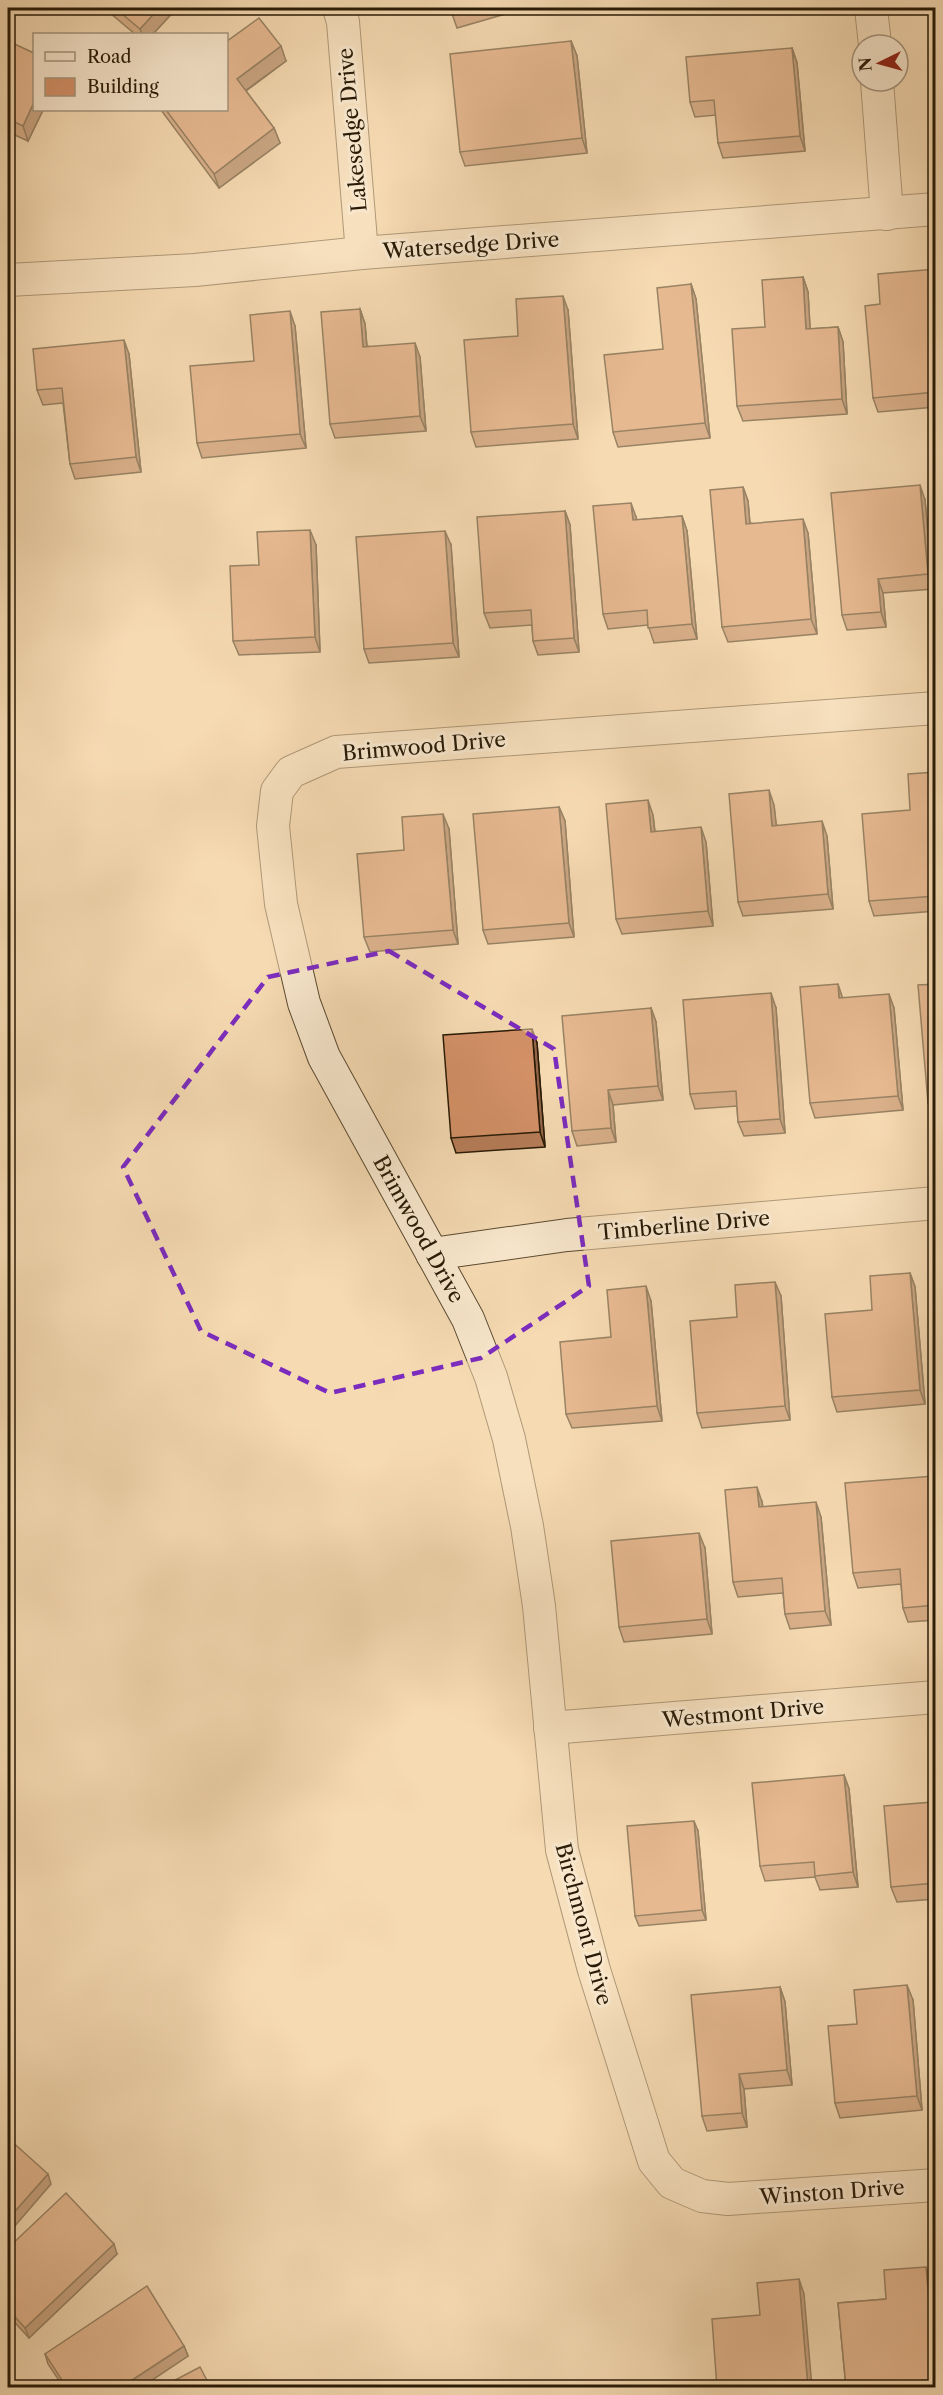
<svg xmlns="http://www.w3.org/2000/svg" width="943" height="2395" font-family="'Libre Caslon Text',serif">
  <rect width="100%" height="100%" fill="#f5dab2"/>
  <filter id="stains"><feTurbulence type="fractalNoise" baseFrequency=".00333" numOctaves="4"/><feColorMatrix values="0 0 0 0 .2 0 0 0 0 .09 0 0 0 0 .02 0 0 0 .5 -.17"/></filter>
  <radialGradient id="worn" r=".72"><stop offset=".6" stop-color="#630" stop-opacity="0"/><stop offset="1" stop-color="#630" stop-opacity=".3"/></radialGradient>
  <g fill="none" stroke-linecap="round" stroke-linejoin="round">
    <defs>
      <g id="minor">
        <polyline points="339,8 343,22 362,253"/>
        <polyline points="871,8 875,45"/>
        <polyline points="877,81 887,214"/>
        <polyline points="8,280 195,270 362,253 936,209"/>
        <polyline points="936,708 336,752 291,772 277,791 273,826 281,904 304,1003 324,1057 468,1319 491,1377 509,1439 527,1526 539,1606 562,1850 594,1970 654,2161 672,2183 702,2196 728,2199 936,2185"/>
        <polyline points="432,1254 567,1235 936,1203"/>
        <polyline points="550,1728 936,1697"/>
      </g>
    </defs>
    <use href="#minor" stroke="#5b4a31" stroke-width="34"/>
    <use href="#minor" stroke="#f8e7cd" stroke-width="32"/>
  </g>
  <g fill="#b67d59" stroke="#281a06" stroke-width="1.5">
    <polygon points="104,8 177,8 153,34 135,34"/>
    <polygon points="450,8 526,8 457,28"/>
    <polygon points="687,8 715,8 689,14"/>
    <polygon points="8,41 34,110 43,110 28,141 8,132"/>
    <polygon points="571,41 577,56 587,153 465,166 460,152"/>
    <polygon points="226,42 286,61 246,91 274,128 280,143 219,188 161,110 226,110"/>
    <polygon points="792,48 797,63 805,151 723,158 718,143 716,115 695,117 690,102"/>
    <polygon points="936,269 936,407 878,412 873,398 880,304"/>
    <polygon points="803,277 808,292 810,329 838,327 843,342 847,414 743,421 737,406 765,327"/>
    <polygon points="691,284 696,299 710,438 618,447 613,432 663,349"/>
    <polygon points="360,309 365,324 367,346 420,357 426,431 335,438 330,424"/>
    <polygon points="568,310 578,439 476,447 471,432 518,336"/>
    <polygon points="295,326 306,448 202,458 197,443 254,361"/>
    <polygon points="129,354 141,472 75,479 70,464 63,403 43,405 37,390"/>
    <polygon points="743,487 748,501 750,523 808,533 817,634 728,642 722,627"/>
    <polygon points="925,500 933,589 883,593 886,627 847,630 842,615"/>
    <polygon points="565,511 570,525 579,652 538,655 533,641 532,625 490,628 484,613"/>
    <polygon points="682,516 687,531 697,639 654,643 648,625 608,629 603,614 636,517 637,520"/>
    <polygon points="316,545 320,652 239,655 233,641 259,565"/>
    <polygon points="451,545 459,657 369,663 364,649"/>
    <polygon points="936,772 936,911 874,916 869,901 910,810"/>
    <polygon points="774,805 776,825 827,836 833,909 743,916 738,902"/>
    <polygon points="559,807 565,821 574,937 488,944 483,930"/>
    <polygon points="653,815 655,831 706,842 713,926 622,934 616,919"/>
    <polygon points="449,829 458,944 370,952 364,937 404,850"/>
    <polygon points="936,984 936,1117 933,1118 928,1103"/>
    <polygon points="843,998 894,1008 903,1110 815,1118 810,1103"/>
    <polygon points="651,1008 656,1022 663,1100 613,1105 616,1142 577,1146 572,1131"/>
    <polygon points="776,1008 785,1133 744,1136 738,1122 737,1106 695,1109 690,1094"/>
    <polygon points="537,1043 545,1147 456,1153 451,1138"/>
    <polygon points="910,1273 915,1287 925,1404 837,1412 832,1397 872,1310"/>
    <polygon points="781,1296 790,1420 702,1428 697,1413 737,1317"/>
    <polygon points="651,1301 662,1421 572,1428 566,1414 611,1337"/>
    <polygon points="934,1476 936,1481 936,1620 908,1622 903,1608 901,1584 858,1588 853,1573"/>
    <polygon points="762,1502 763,1507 821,1517 831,1625 790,1629 785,1614 783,1593 738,1597 733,1582"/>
    <polygon points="705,1548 712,1634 624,1642 619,1627"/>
    <polygon points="936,1771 936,1899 897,1902 891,1887 933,1802"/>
    <polygon points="844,1775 849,1789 858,1887 820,1890 815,1877 765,1881 760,1866"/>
    <polygon points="698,1831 706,1920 639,1926 635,1916"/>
    <polygon points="780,1987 785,2002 792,2085 744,2089 747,2127 707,2131 702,2116"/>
    <polygon points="913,2000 922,2110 840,2118 835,2103 857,2024"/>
    <polygon points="8,2248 117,2254 29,2338 8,2315"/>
    <polygon points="932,2281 936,2329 936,2388 846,2388 838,2303 886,2299"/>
    <polygon points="184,2346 188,2356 140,2388 64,2388 48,2364 45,2354"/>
  </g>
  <g fill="#946649" stroke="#281a06" stroke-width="1.5">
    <polygon points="159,8 177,8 153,34 142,34 140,29"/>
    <polygon points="571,41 577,56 587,153 582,138"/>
    <polygon points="281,46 286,61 242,93 237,79"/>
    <polygon points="792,48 797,63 805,151 800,136"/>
    <polygon points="34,102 34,110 43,110 28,141 23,126"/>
    <polygon points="274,128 280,143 219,188 214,174"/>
    <polygon points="803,277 808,292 811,344 806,329"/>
    <polygon points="691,284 696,299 710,438 705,423"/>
    <polygon points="563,296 568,310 578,439 573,424"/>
    <polygon points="360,309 365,324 368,361 363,347"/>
    <polygon points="290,311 295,326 306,448 300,434"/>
    <polygon points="838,327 843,342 847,414 842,399"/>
    <polygon points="124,340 129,354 141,472 136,457"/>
    <polygon points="415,343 420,357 426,431 420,416"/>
    <polygon points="920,485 925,500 933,589 928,574"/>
    <polygon points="743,487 748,501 751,538 746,524"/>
    <polygon points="631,503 636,517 638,535 633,520"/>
    <polygon points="565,511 570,525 579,652 574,638"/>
    <polygon points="682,516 687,531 697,639 692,624"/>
    <polygon points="803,519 808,533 817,634 811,619"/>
    <polygon points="310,530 316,545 320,652 315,637"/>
    <polygon points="445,531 451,545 459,657 453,643"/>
    <polygon points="878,579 883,593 886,627 881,612"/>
    <polygon points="769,790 774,805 778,840 772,826"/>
    <polygon points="648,800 653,815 656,846 651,832"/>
    <polygon points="559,807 565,821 574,937 569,923"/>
    <polygon points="443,814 449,829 458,944 453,930"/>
    <polygon points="822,821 827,836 833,909 828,894"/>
    <polygon points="701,827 706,842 713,926 708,911"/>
    <polygon points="838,984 843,999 839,998"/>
    <polygon points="771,993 776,1008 785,1133 780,1119"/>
    <polygon points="889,994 894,1008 903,1110 898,1096"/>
    <polygon points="651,1008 656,1022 663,1100 658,1086"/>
    <polygon points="532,1029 537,1043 545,1147 540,1132"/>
    <polygon points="608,1090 613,1105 616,1142 611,1128"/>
    <polygon points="910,1273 915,1287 925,1404 920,1390"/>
    <polygon points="775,1282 781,1296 790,1420 785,1406"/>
    <polygon points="646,1286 651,1301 662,1421 657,1406"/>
    <polygon points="757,1487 762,1502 764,1522 759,1507"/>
    <polygon points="816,1502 821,1517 831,1625 825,1611"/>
    <polygon points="699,1533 705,1548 712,1634 707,1619"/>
    <polygon points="844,1775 849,1789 858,1887 853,1872"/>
    <polygon points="694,1821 698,1831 706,1920 702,1910"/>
    <polygon points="907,1985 913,2000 922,2110 917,2096"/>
    <polygon points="780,1987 785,2002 792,2085 787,2070"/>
    <polygon points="739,2074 744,2089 747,2127 742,2113"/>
    <polygon points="48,2174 51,2184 8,2234 8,2219"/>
    <polygon points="114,2244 117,2254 29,2338 25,2328"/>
    <polygon points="926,2267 932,2281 936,2329 936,2379"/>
    <polygon points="799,2279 804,2294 812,2388 808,2388"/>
    <polygon points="184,2346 188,2356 140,2388 120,2388"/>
  </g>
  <g fill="#d49168" stroke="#281a06" stroke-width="1.5">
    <polygon points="115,8 159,8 140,29"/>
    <polygon points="450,8 470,8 451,13"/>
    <polygon points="259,18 281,46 237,79 274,128 214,174 166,110 226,110 226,42"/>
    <polygon points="8,41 34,53 34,102 23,126 8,119"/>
    <polygon points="571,41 582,138 460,152 450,54"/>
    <polygon points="792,48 800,136 718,143 714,100 690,102 686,57"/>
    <polygon points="936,269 936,392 873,398 865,306 880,304 878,274"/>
    <polygon points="803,277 806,329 838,327 842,399 737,406 732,329 765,327 762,280"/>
    <polygon points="691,284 705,423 613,432 604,355 663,349 657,288"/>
    <polygon points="563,296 573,424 471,432 464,340 518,336 516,299"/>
    <polygon points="360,309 363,347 415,343 420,416 330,424 321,312"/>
    <polygon points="290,311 300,434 197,443 190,366 254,361 250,315"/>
    <polygon points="124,340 136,457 70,464 62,388 37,390 33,349"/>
    <polygon points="920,485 928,574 878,579 881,612 842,615 831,493"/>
    <polygon points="743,487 746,524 803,519 811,619 722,627 710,490"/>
    <polygon points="631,503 633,520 682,516 692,624 648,628 647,610 603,614 593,506"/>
    <polygon points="565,511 574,638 533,641 531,610 484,613 477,517"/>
    <polygon points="310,530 315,637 233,641 230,566 259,565 257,532"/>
    <polygon points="445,531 453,643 364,649 356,537"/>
    <polygon points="936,772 936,896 869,901 862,814 910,810 908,774"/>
    <polygon points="769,790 772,826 822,821 828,894 738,902 729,794"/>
    <polygon points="648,800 651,832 701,827 708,911 616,919 606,804"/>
    <polygon points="559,807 569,923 483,930 473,814"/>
    <polygon points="443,814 453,930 364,937 357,854 404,850 402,817"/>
    <polygon points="838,984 839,998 889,994 898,1096 810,1103 800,987"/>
    <polygon points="936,984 936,1102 928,1103 918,985"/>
    <polygon points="771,993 780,1119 738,1122 736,1091 690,1094 683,1000"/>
    <polygon points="651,1008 658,1086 608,1090 611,1128 572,1131 562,1016"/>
    <polygon points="532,1029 540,1132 451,1138 443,1035"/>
    <polygon points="910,1273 920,1390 832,1397 825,1314 872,1310 870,1276"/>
    <polygon points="775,1282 785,1406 697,1413 690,1321 737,1317 735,1285"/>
    <polygon points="646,1286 657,1406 566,1414 560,1342 611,1337 607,1290"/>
    <polygon points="934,1476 936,1497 936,1605 903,1608 900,1569 853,1573 845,1483"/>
    <polygon points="757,1487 759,1507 816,1502 825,1611 785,1614 782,1578 733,1582 725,1490"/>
    <polygon points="699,1533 707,1619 619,1627 611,1541"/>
    <polygon points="930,1771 936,1771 936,1883 891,1887 884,1806 933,1802"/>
    <polygon points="844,1775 853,1872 815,1876 814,1862 760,1866 752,1783"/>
    <polygon points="694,1821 702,1910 635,1916 627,1826"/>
    <polygon points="907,1985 917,2096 835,2103 828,2026 857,2024 854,1990"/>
    <polygon points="780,1987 787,2070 739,2074 742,2113 702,2116 691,1995"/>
    <polygon points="8,2138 48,2174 8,2219"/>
    <polygon points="66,2193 114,2244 25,2328 8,2309 8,2248"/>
    <polygon points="926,2267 936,2379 846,2387 838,2303 886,2299 884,2270"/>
    <polygon points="799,2279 808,2388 717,2388 712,2319 760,2315 757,2283"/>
    <polygon points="147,2286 184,2346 120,2388 67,2388 45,2354"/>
    <polygon points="200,2367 211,2388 160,2388"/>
  </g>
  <path d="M0 0H943V2395H0ZM389 951 554 1049 589 1286 481 1358 330 1393 201 1331 123 1167 268 977Z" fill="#f5dab2" fill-opacity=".55" fill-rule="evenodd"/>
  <path fill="none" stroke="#7b2cbf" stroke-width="4.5" stroke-dasharray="12 8" stroke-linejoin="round" d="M389 951 554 1049 589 1286 481 1358 330 1393 201 1331 123 1167 268 977Z"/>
  <g text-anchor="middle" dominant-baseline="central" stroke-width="6" stroke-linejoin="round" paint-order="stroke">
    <g font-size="21" fill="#281a06" stroke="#f8e7cd">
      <text transform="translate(352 130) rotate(-95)">Lakesedge Drive</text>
      <text transform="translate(471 245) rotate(-4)">Watersedge Drive</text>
      <text transform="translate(424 746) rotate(-5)">Brimwood Drive</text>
      <text transform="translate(684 1225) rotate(-5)">Timberline Drive</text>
      <text transform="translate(419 1229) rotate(61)">Brimwood Drive</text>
      <text transform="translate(743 1713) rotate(-5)">Westmont Drive</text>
      <text transform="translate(584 1924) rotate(75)">Birchmont Drive</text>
      <text transform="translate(832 2192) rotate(-4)">Winston Drive</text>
    </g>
  </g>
  <rect width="943" height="2395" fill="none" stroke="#f5dab2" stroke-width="30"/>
  <rect x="9" y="9" width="925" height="2377" fill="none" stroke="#281a06" stroke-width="3"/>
  <rect x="15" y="15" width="913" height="2365" fill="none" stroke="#281a06" stroke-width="1.5"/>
  <rect x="33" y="33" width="195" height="78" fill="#f8e7cd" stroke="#a5957d" stroke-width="1.5"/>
  <rect x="45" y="52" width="30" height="9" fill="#f8e7cd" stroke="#a5957d" stroke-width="1.5"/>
  <text x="87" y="63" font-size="18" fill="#281a06">Road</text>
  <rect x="45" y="78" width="30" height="18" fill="#d49168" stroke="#a5957d" stroke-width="1.5"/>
  <text x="87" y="93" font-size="18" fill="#281a06">Building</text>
  <g transform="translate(880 63) rotate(265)"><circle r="28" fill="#f8e7cd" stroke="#a5957d" stroke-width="1.5"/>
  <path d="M0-4.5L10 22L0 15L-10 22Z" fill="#8f2418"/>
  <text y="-9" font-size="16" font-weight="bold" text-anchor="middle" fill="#281a06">N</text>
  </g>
  <rect width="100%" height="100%" filter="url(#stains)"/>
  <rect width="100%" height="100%" fill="url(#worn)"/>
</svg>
